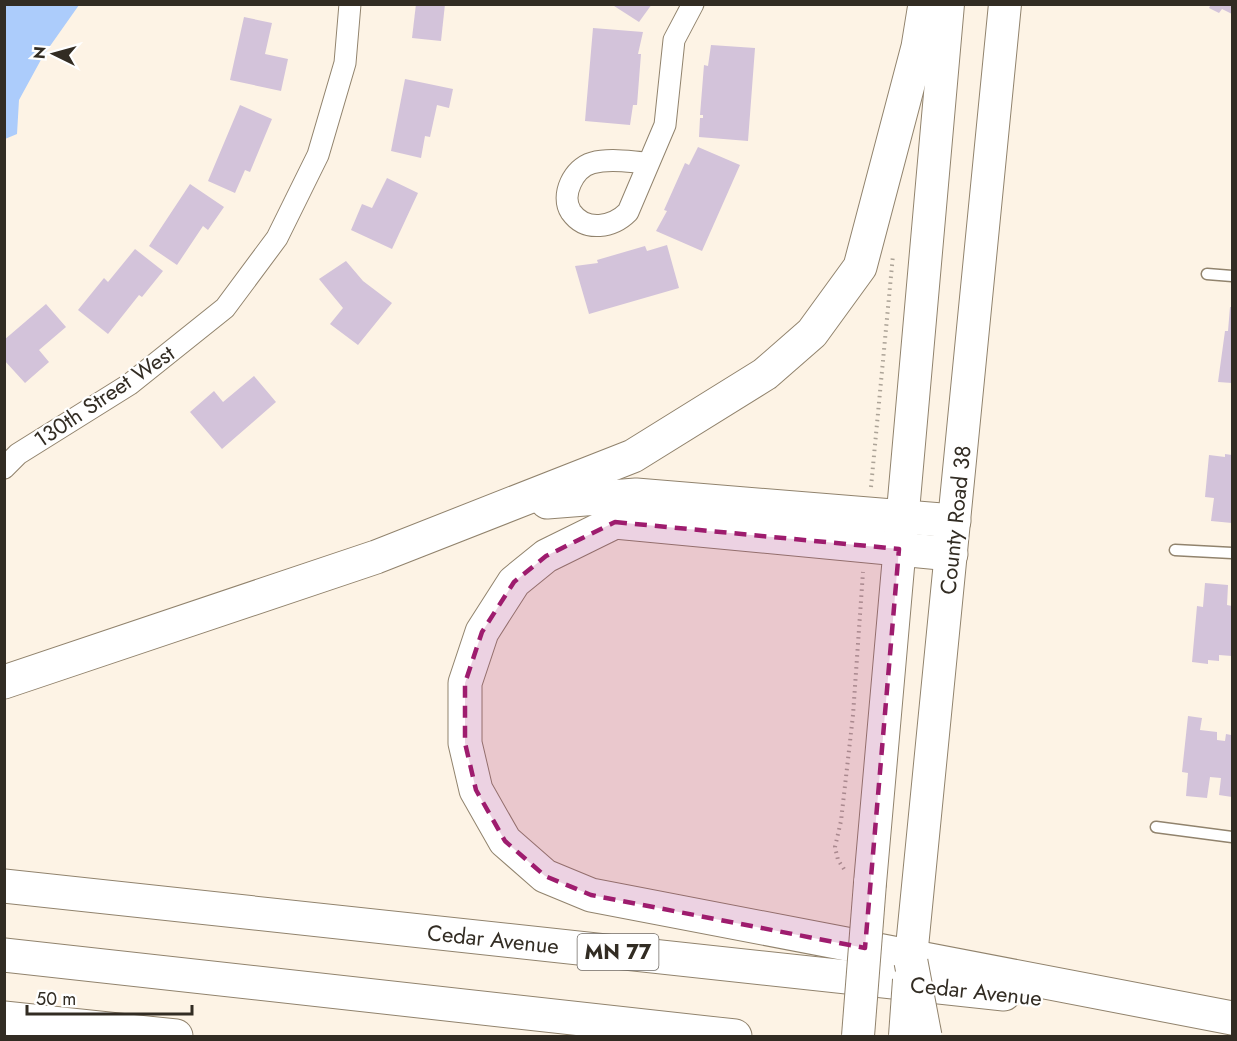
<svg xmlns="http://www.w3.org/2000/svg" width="1237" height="1041" font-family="Jost,sans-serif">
  <rect width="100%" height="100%" fill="#fdf3e5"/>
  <polygon fill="#acccfb" points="5,4 79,5 43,56 19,100 17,134 5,139"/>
  <g fill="#d3c3da">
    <polygon points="416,4 445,4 441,41 412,38"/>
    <polygon points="611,4 652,4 639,22"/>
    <polygon points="1211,4 1232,4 1232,14 1222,9 1219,13 1209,8"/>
    <polygon points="244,17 272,23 265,54 288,59 281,91 230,80"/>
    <polygon points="593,28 643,32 638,54 641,54 637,105 633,105 630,125 585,121"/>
    <polygon points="711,45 755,48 748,141 699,137 700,118 703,118 703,115 700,115 704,65 708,66"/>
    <polygon points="405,79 453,89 449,108 437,105 430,137 425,136 421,158 391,151"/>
    <polygon points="240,105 272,119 250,172 245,170 235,193 208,181"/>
    <polygon points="698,147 740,165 702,251 656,231 667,211 664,210 685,163 689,165"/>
    <polygon points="387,178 418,193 392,249 351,230 362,204 372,208"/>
    <polygon points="190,184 224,207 208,230 203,226 177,265 149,246"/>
    <polygon points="667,245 679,288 589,314 575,266 598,263 597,260 645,246 647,251"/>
    <polygon points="135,249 163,271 142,297 139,295 108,334 78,310 104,278 108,282"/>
    <polygon points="346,261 363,281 392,303 358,345 330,324 343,308 319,279"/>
    <polygon points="46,304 66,327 39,350 49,362 25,383 4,360 4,340"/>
    <polygon points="1230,307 1232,307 1232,383 1218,382 1225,331 1228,331"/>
    <polygon points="254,376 276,402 222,449 190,412 214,391 223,402"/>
    <polygon points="1225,454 1232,455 1232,523 1211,521 1214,498 1205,497 1209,455 1225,457"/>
    <polygon points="1205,583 1228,585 1227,605 1232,606 1232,656 1219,655 1219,661 1208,660 1208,664 1192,662 1197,606 1203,607"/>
    <polygon points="1188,716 1202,718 1200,730 1217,732 1217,740 1225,741 1226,734 1231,735 1232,797 1219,795 1221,778 1210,777 1207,798 1186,796 1188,773 1182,772"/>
  </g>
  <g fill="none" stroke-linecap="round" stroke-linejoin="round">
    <defs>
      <g id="lane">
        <polyline points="1207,274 1232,276"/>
        <polyline points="1175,550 1232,553"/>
        <polyline points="1156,827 1232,837"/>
      </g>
      <g id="street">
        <path d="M648 163C630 162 610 158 592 163 574 168 560 195 571 212 586 233 613 227 628 212L665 125 674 40 693 4"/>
        <polyline points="4,468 18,454 130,384 225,308 277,238 318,155 345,63 350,4"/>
      </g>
      <g id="secondary">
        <polyline points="870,883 948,4"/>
        <polyline points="912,947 1005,4"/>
      </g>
      <g id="highway">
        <polyline points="547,502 636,495 954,521"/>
        <polyline points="951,554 615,522 546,556 514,582 482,632 465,683 465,743 476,790 505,841 545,876 591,895 1232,1018"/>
        <polyline points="4,682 376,557 633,456 765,374 812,333 860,267 918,47 925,4"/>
        <polyline points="4,886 1004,994"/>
        <polyline points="4,955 735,1036"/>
        <polyline points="4,1018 176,1036"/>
      </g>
    </defs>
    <use href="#lane" stroke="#91836d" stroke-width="13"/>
    <use href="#street" stroke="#91836d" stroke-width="23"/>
    <use href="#secondary" stroke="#91836d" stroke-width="34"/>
    <use href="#highway" stroke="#91836d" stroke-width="35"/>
    <g stroke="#aca397" stroke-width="4" stroke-dasharray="1.5 4.5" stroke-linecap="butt">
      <polyline points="871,487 893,255"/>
      <polyline points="844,869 838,860 835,847 841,821 853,715 863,572"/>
    </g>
    <use href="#lane" stroke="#fff" stroke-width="10"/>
    <use href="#street" stroke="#fff" stroke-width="21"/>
    <use href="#secondary" stroke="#fff" stroke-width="32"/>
    <use href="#highway" stroke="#fff" stroke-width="33"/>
    <defs>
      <g id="secondary-bridge">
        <polyline points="858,1036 870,883"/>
        <polyline points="905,1036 909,980"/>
      </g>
      <polyline id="highway-bridge" points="911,962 925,1036"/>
    </defs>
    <use href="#secondary-bridge" stroke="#91836d" stroke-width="34" stroke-linecap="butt"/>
    <use href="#highway-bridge" stroke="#91836d" stroke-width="35" stroke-linecap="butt"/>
    <use href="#secondary-bridge" stroke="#fff" stroke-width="32"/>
    <use href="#highway-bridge" stroke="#fff" stroke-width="33"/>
  </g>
  <path fill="#9e1c6e" fill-opacity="0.2" stroke="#9e1c6e" stroke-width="4.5" stroke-dasharray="12 8" stroke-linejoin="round" d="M615 522 899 549 865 948 591 895 545 876 505 841 476 790 465 743V683L482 632 514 582 546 556Z"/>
  <g text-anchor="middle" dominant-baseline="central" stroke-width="4.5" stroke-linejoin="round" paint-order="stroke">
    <rect fill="#fff" stroke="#706b65" stroke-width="1.5" x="577.5" y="934" width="81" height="36" rx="4.5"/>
    <g font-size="21" font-weight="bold" fill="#322c23">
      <text x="618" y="952">MN 77</text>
    </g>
    <g font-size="22" fill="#322c23" stroke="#fff">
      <text transform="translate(104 396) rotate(-34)">130th Street West</text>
      <text transform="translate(955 520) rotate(-84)">County Road 38</text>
      <text transform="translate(493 939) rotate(6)">Cedar Avenue</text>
      <text transform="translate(976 991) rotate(6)">Cedar Avenue</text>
    </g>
  </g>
  <rect width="1237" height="1041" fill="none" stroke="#322c23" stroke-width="12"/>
  <g transform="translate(54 54) rotate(275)" stroke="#ffffff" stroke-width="4.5" paint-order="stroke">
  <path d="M0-4.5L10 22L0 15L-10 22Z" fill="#322c23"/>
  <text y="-9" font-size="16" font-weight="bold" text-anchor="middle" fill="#322c23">N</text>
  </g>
  <path d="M27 1005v9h165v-9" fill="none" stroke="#322c23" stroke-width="3"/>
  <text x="36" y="1005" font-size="18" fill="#322c23" stroke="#ffffff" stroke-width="4.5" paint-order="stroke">50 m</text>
</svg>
